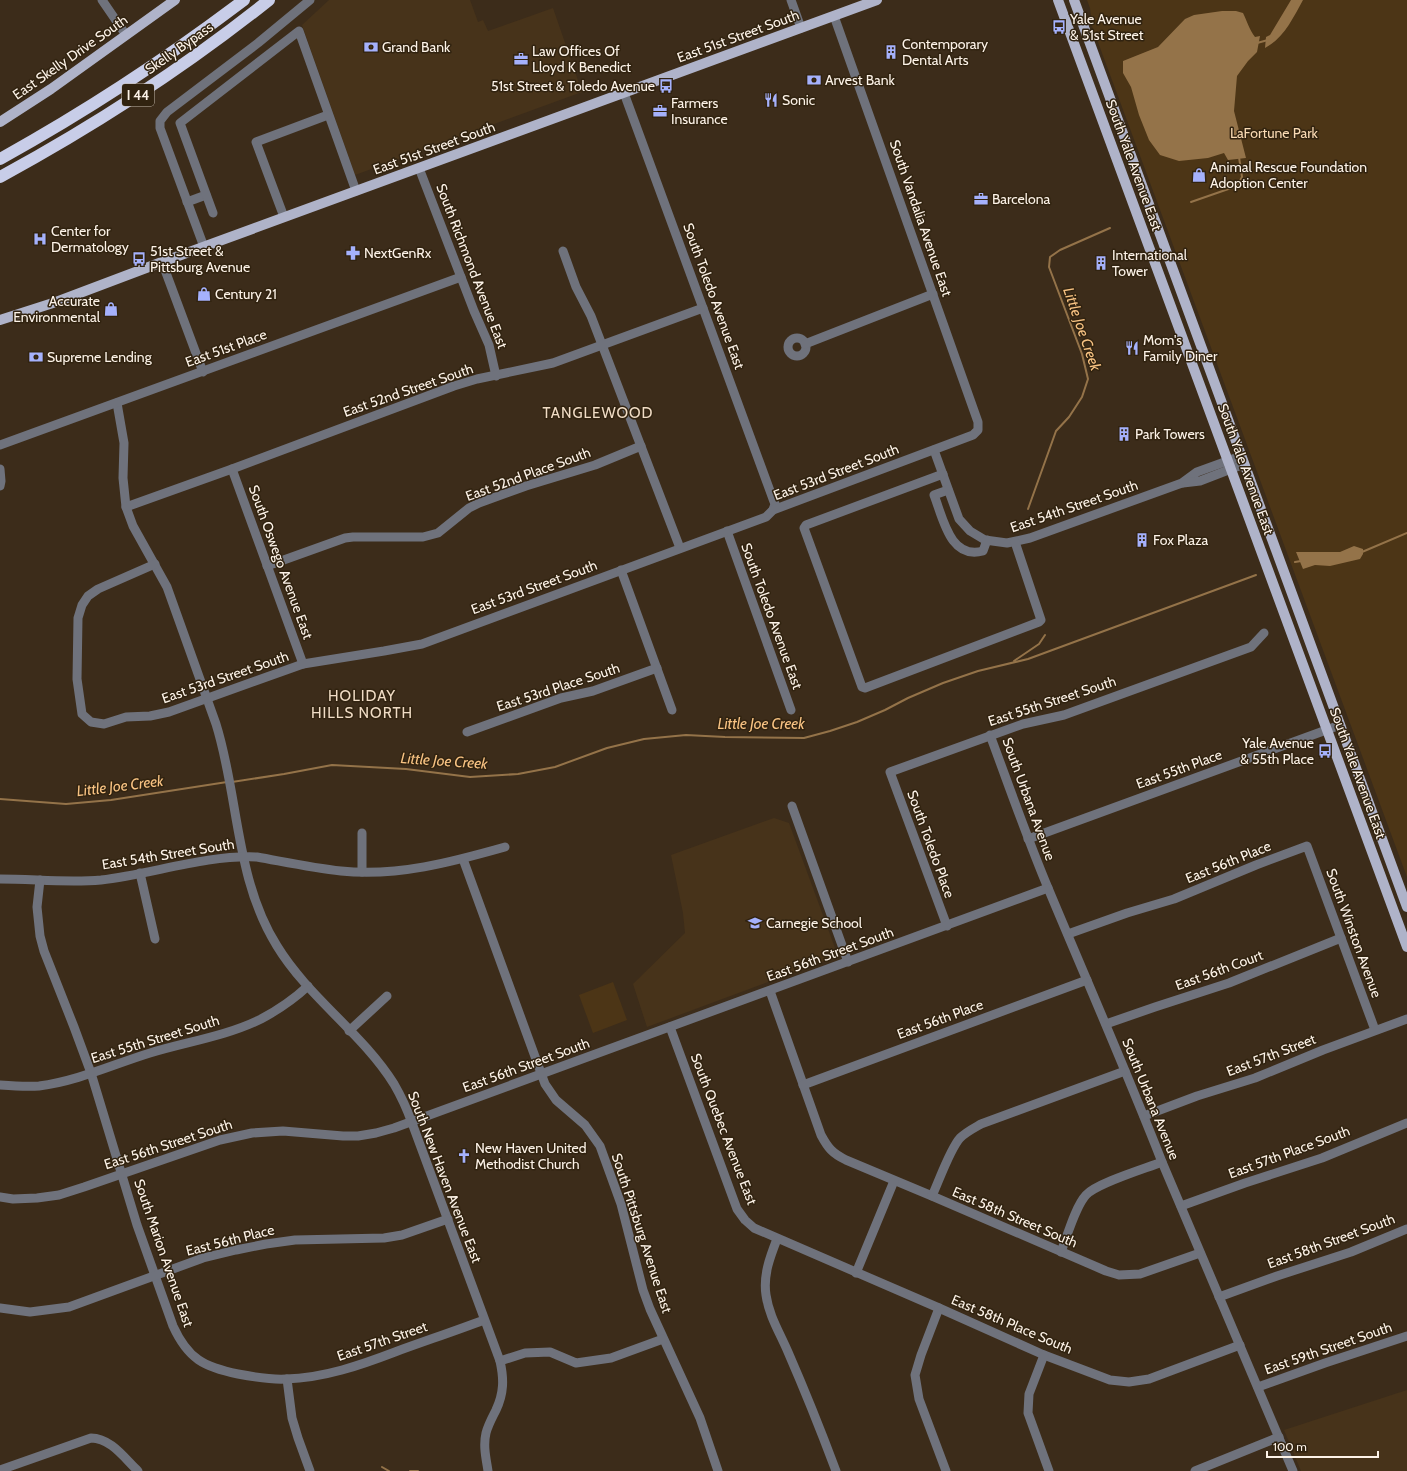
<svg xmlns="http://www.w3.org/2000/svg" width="1407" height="1471" font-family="Cabin,sans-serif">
  <rect width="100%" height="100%" fill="#3c2c1a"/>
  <g fill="#47331a">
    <polygon points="329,0 470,0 478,22 483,20 488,31 553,8 582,92 355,175 302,25"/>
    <polygon points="774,818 789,823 838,956 647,1027 633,984 685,933 683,913 671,855"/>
    <polygon points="1407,1390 1407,1471 1301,1471 1284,1430"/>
  </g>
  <g fill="#4c3516">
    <polygon points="1087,0 1407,0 1407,877 1092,26 1090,8"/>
    <polygon points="613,982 627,1020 593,1033 579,995"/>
  </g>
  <g fill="#947349">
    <path d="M1291 0H1303C1293 18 1284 38 1265 48L1266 37 1270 35Z"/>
    <path d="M1222 11H1236L1243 13C1247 21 1249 29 1255 37L1260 36 1257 52 1248 61 1237 76 1234 111 1246 158 1228 160 1224 153 1208 158 1179 161 1160 155 1149 140 1139 115 1131 87 1123 73V61L1158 47 1185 19 1194 15Z"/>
    <polygon points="1354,546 1363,549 1363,554 1360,559 1330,566 1315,565 1303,569 1296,552 1340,552"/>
  </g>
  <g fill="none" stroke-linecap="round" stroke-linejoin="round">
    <g stroke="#947349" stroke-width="2">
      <polyline points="1257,43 1268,40"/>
      <polyline points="1191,202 1237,186 1242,177 1239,157"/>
      <polyline points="1028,509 1056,431 1069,417 1082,397 1088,379 1082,354 1049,267 1050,257 1060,250 1110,228"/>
      <polyline points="1362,552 1407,533"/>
      <polyline points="1295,562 1301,561"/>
      <polyline points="1014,661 1039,644 1045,635"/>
      <polyline points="232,782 284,774 332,765 406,769 470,777 518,774 555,767 607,748 644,739 686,735 725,737 804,738 830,731 857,722 885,710 908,698 943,683 978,671 1028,659 1256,575"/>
      <polyline points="0,799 66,804 111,800 227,782"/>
      <polyline points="382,1467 389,1471"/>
      <polyline points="410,1471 418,1471"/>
    </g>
    <g stroke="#6f727c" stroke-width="9">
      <polyline points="102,0 126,35"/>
      <polyline points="791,0 801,28"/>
      <polyline points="624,93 773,499 775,504 773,510"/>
      <polyline points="419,168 474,311 489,345 496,376"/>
      <polyline points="187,202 206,195"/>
      <polyline points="213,213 180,123 299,31 356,191"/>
      <polyline points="284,217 256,142 328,115"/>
      <polyline points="204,247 160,128 160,121 167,112 258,43 310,0"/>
      <polyline points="563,251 576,287 591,316 680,548"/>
      <polyline points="162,262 203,372"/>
      <circle cx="797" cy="347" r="9"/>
      <polyline points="805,344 933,294"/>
      <path d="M117 403 124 443 123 478 126 507 133 526 167 587 216 724C239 797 235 879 277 946 308 997 362 1033 394 1084 401 1096 407 1109 412 1123L500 1361C504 1379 504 1393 496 1410 492 1418 488 1425 486 1433 483 1446 486 1458 488 1471"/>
      <polyline points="0,445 461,277"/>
      <polyline points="934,450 959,519 970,531 985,540 1007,543 1030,538 1182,483 1197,472 1241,456"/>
      <polyline points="0,469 1,481 0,486"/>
      <polyline points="232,469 303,664"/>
      <polyline points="943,474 806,525 804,528 862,687 865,688 1039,622 1041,620 1015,542"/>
      <polyline points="1183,483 1200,481 1244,464"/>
      <path d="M948 490 934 495C943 518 950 560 983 551L987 540"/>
      <polyline points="126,507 232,469 454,386 477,379 553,363 703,308"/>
      <polyline points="727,531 791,710"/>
      <polyline points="155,564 98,589 88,596 82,605 78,618 77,679 82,714 91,722 104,724 126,717 150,716 169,712 303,664 384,651 422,644 766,517 773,510 973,435 978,430 978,422 834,16"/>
      <polyline points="267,566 345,538 353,537 423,537 438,533 469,508 479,503 526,486 595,465 641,446"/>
      <polyline points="621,570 672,710"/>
      <polyline points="467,732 561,698 593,691 657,668"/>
      <path d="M990 735C1009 786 1027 838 1048 888 1086 979 1126 1070 1162 1162L1293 1471"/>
      <polyline points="792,806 848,962"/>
      <polyline points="362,833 362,872"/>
      <polyline points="1028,839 1340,725"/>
      <polyline points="463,859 545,1084 556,1100 585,1125 600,1146 621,1204 643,1290 650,1309 700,1418 718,1471"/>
      <polyline points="140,873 155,939"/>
      <path d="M0 879C34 879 67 883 101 880 153 874 204 855 257 857 285 862 313 868 341 871 397 877 452 862 505 847"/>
      <path d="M40 880 37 907 40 936 44 951 74 1027 91 1073 137 1225 173 1326C188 1359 204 1367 238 1374 254 1377 270 1380 286 1379 324 1378 361 1365 395 1352 425 1341 455 1331 484 1320"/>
      <polyline points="947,926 890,772 1023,724 1064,715 1251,647 1264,633"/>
      <polyline points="1068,934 1127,913 1174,899 1256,865 1307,846 1375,1030"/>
      <path d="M770 991 821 1135C828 1148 832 1153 846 1160L932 1196 1106 1271 1119 1275 1140 1274 1200 1253"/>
      <polyline points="1106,1024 1155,1007 1229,983 1341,938"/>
      <polyline points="670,1027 737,1209 745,1220 754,1228 939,1308 1044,1355 1110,1380 1129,1382 1149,1379 1240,1345"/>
      <polyline points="349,1031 387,996"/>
      <path d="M0 1085C13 1086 26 1087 39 1086 78 1081 114 1064 150 1053 186 1042 227 1036 261 1019 278 1010 294 999 308 986"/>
      <polyline points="803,1085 1087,980"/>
      <polyline points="1144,1116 1197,1096 1255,1078 1323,1050 1407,1019"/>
      <path d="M932 1196C939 1181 950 1149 960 1138 966 1132 974 1128 981 1124L1125 1071"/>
      <polyline points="0,1197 13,1199 37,1198 59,1195 84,1187 220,1140 252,1133 283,1131 343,1136 358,1136 376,1133 394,1128 1048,888"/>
      <polyline points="1181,1206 1245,1183 1322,1158 1407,1123"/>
      <path d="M777 1239C770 1257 763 1275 766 1295 769 1316 780 1333 788 1352 805 1391 821 1431 836 1471"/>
      <path d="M1061 1252C1067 1237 1075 1207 1086 1195 1097 1183 1144 1169 1162 1162"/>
      <polyline points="856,1273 894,1181"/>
      <polyline points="1219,1297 1277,1276 1351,1252 1407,1229"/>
      <polyline points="0,1308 30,1312 69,1307 203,1258 236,1250 266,1244 295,1240 384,1238 402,1235 448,1219"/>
      <polyline points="939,1308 921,1355 915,1375 919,1399 946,1471"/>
      <polyline points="1044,1355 1029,1394 1028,1413 1049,1471"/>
      <polyline points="500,1361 525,1353 550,1352 576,1363 611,1358 663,1339"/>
      <polyline points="287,1379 292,1418 298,1438 310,1471"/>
      <polyline points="1258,1387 1325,1363 1407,1336"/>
      <path d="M0 1470 91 1438C111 1438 125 1459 138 1471"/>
      <polyline points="1195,1471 1279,1437"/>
    </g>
    <g stroke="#afb3c9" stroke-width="10">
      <polyline points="1058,0 1407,947"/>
      <polyline points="1074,0 1407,907"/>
      <polyline points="0,122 51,89 175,0"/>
      <polyline points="0,320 56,302 162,262 877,0"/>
    </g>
    <g stroke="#c8cde8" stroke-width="12">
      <path d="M0 159C85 112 166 59 244 0"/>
      <path d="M0 177C94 126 185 67 269 0"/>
    </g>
  </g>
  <defs>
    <symbol id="bus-bare" viewBox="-9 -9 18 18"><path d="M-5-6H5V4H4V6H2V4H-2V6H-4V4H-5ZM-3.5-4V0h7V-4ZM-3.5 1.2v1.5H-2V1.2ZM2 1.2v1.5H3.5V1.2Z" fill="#a5b1fc" stroke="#312310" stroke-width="2.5" paint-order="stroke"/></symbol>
    <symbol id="bank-bare" viewBox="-9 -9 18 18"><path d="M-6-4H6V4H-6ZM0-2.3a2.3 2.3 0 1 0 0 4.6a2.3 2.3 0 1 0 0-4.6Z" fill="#a5b1fc" stroke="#312310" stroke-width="2.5" paint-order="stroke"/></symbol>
    <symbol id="building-bare" viewBox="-9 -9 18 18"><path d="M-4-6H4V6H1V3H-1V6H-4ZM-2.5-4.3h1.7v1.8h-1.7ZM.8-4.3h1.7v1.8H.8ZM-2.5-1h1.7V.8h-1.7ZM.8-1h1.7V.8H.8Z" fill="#a5b1fc" stroke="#312310" stroke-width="2.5" paint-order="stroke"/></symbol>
    <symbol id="office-bare" viewBox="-9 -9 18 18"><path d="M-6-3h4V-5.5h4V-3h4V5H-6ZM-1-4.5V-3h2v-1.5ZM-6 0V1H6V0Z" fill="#a5b1fc" stroke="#312310" stroke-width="2.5" paint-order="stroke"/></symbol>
    <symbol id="restaurant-bare" viewBox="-9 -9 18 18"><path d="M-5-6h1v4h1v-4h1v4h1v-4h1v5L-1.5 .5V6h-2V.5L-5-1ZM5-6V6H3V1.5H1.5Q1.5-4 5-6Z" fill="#a5b1fc" stroke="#312310" stroke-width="2.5" paint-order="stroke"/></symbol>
    <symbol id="shop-bare" viewBox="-9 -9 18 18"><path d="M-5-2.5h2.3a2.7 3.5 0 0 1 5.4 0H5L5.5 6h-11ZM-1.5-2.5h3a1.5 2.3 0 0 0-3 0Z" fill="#a5b1fc" stroke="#312310" stroke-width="2.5" paint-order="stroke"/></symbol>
    <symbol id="hospital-bare" viewBox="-9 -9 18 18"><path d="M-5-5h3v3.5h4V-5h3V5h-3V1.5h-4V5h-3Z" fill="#a5b1fc" stroke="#312310" stroke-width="2.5" paint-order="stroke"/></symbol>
    <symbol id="pharmacy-bare" viewBox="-9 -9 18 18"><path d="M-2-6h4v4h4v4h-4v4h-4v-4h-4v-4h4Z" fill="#a5b1fc" stroke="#312310" stroke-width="2.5" paint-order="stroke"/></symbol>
    <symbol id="school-bare" viewBox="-9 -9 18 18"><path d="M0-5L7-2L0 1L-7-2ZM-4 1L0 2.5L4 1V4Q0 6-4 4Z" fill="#a5b1fc" stroke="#312310" stroke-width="2.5" paint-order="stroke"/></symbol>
    <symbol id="church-bare" viewBox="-9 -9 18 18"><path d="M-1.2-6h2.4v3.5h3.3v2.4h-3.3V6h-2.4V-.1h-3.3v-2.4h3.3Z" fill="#a5b1fc" stroke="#312310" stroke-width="2.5" paint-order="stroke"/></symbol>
  </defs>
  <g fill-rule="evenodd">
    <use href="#bus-bare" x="1049" y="17" width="20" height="20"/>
    <use href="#bank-bare" x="361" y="37" width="20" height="20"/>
    <use href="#building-bare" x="881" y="42" width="20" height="20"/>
    <use href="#office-bare" x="511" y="49" width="20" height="20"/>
    <use href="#bank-bare" x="804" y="70" width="20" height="20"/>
    <use href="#bus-bare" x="656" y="76" width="20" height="20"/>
    <use href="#restaurant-bare" x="761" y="90" width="20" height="20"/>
    <use href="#office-bare" x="650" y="101" width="20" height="20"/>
    <use href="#shop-bare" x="1189" y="165" width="20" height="20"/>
    <use href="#office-bare" x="971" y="189" width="20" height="20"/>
    <use href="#hospital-bare" x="30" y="229" width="20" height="20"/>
    <use href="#pharmacy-bare" x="343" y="243" width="20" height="20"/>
    <use href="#bus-bare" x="129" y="249" width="20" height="20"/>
    <use href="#building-bare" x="1091" y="253" width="20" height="20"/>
    <use href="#shop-bare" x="194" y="284" width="20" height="20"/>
    <use href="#shop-bare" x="101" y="299" width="20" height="20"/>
    <use href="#restaurant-bare" x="1122" y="338" width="20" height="20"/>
    <use href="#bank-bare" x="26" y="347" width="20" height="20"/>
    <use href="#building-bare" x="1114" y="424" width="20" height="20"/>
    <use href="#building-bare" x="1132" y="530" width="20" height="20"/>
    <use href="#bus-bare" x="1315" y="741" width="20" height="20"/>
    <use href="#school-bare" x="745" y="913" width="20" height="20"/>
    <use href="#church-bare" x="454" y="1146" width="20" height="20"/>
  </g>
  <g text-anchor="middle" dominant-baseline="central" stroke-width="3" stroke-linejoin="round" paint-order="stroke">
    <rect fill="#312310" stroke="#c0b5a7" stroke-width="1" x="122" y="84" width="32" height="22" rx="3"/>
    <g font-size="13" font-weight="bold" fill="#fdf3e8">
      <text x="138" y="95">I 44</text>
    </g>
    <g font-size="14" fill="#fdf3e8" stroke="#312310" text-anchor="start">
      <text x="1070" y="19">Yale Avenue<tspan x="1070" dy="16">&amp; 51st Street</tspan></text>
      <text x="902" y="44">Contemporary<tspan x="902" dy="16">Dental Arts</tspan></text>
      <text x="382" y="47">Grand Bank</text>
      <text x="532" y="51">Law Offices Of<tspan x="532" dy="16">Lloyd K Benedict</tspan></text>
      <text x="825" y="80">Arvest Bank</text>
      <text x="655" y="86" text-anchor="end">51st Street &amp; Toledo Avenue</text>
      <text x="782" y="100">Sonic</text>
      <text x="671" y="103">Farmers<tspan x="671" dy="16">Insurance</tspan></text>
      <text x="1210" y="167">Animal Rescue Foundation<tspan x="1210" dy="16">Adoption Center</tspan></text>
      <text x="992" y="199">Barcelona</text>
      <text x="51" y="231">Center for<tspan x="51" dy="16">Dermatology</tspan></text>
      <text x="150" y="251">51st Street &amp;<tspan x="150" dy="16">Pittsburg Avenue</tspan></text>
      <text x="364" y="253">NextGenRx</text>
      <text x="1112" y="255">International<tspan x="1112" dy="16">Tower</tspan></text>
      <text x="215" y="294">Century 21</text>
      <text x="100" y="301" text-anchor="end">Accurate<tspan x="100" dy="16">Environmental</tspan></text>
      <text x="1143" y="340">Mom's<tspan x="1143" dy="16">Family Diner</tspan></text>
      <text x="47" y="357">Supreme Lending</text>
      <text x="1135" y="434">Park Towers</text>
      <text x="1153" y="540">Fox Plaza</text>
      <text x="1314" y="743" text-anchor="end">Yale Avenue<tspan x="1314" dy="16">&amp; 55th Place</tspan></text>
      <text x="766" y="923">Carnegie School</text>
      <text x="475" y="1148">New Haven United<tspan x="475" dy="16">Methodist Church</tspan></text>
    </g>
    <g font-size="14" fill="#fdf3e8" stroke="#312310">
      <text transform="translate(738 36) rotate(-20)">East 51st Street South</text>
      <text transform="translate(179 48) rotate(-35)">Skelly Bypass</text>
      <text transform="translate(70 57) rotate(-35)">East Skelly Drive South</text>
      <text transform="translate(434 148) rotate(-20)">East 51st Street South</text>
      <text transform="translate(1134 165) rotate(70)">South Yale Avenue East</text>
      <text transform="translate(921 218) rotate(71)">South Vandalia Avenue East</text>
      <text transform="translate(472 266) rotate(69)">South Richmond Avenue East</text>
      <text transform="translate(714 296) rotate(70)">South Toledo Avenue East</text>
      <text transform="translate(226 348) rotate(-20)">East 51st Place</text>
      <text transform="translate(408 390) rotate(-19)">East 52nd Street South</text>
      <text transform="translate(1246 469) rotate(70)">South Yale Avenue East</text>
      <text transform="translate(836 472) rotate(-21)">East 53rd Street South</text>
      <text transform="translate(528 474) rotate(-20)">East 52nd Place South</text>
      <text transform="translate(1074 506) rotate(-19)">East 54th Street South</text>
      <text transform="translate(281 562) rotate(70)">South Oswego Avenue East</text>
      <text transform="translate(534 587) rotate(-20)">East 53rd Street South</text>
      <text transform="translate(772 616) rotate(70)">South Toledo Avenue East</text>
      <text transform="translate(225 677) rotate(-19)">East 53rd Street South</text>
      <text transform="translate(558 687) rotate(-18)">East 53rd Place South</text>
      <text transform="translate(1052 701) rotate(-18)">East 55th Street South</text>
      <text transform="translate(1179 769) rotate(-20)">East 55th Place</text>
      <text transform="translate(1358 773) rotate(70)">South Yale Avenue East</text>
      <text transform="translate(1029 799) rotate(70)">South Urbana Avenue</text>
      <text transform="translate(931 844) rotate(70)">South Toledo Place</text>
      <text transform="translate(168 854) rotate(-9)">East 54th Street South</text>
      <text transform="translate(1228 862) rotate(-22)">East 56th Place</text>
      <text transform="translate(1354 933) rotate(70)">South Winston Avenue</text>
      <text transform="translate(830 954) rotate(-20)">East 56th Street South</text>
      <text transform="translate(1219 970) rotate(-20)">East 56th Court</text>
      <text transform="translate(940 1019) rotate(-20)">East 56th Place</text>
      <text transform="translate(155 1039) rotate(-17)">East 55th Street South</text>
      <text transform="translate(1271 1055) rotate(-21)">East 57th Street</text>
      <text transform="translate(526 1065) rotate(-20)">East 56th Street South</text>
      <text transform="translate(1151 1099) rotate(68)">South Urbana Avenue</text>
      <text transform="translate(724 1129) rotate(69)">South Quebec Avenue East</text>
      <text transform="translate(168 1144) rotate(-18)">East 56th Street South</text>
      <text transform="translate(1289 1152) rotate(-20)">East 57th Place South</text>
      <text transform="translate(445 1177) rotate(69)">South New Haven Avenue East</text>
      <text transform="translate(1015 1217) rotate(23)">East 58th Street South</text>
      <text transform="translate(642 1233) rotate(72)">South Pittsburg Avenue East</text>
      <text transform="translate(230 1240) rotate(-14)">East 56th Place</text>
      <text transform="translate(1331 1241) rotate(-20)">East 58th Street South</text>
      <text transform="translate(164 1253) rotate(71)">South Marion Avenue East</text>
      <text transform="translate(1012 1324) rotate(23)">East 58th Place South</text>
      <text transform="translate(382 1341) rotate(-19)">East 57th Street</text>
      <text transform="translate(1328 1348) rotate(-19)">East 59th Street South</text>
    </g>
    <g font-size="14" fill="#f9dab4" stroke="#312310">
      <text x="1274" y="133">LaFortune Park</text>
    </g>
    <g font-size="15" font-style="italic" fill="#f8c383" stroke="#312310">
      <text transform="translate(1082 329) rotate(71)">Little Joe Creek</text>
      <text x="761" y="724">Little Joe Creek</text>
      <text transform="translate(444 761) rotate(4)">Little Joe Creek</text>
      <text transform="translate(120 786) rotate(-7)">Little Joe Creek</text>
    </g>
    <g font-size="15" letter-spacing="1" fill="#f0dcc5" stroke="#312310">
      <text x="598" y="413">TANGLEWOOD</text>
      <text x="362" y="696">HOLIDAY<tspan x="362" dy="17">HILLS NORTH</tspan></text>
    </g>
  </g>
  <path d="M1267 1451v6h111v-6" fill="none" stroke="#fdf3e8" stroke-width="2"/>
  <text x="1273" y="1451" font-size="12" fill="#fdf3e8" stroke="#312310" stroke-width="3" paint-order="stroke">100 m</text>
</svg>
